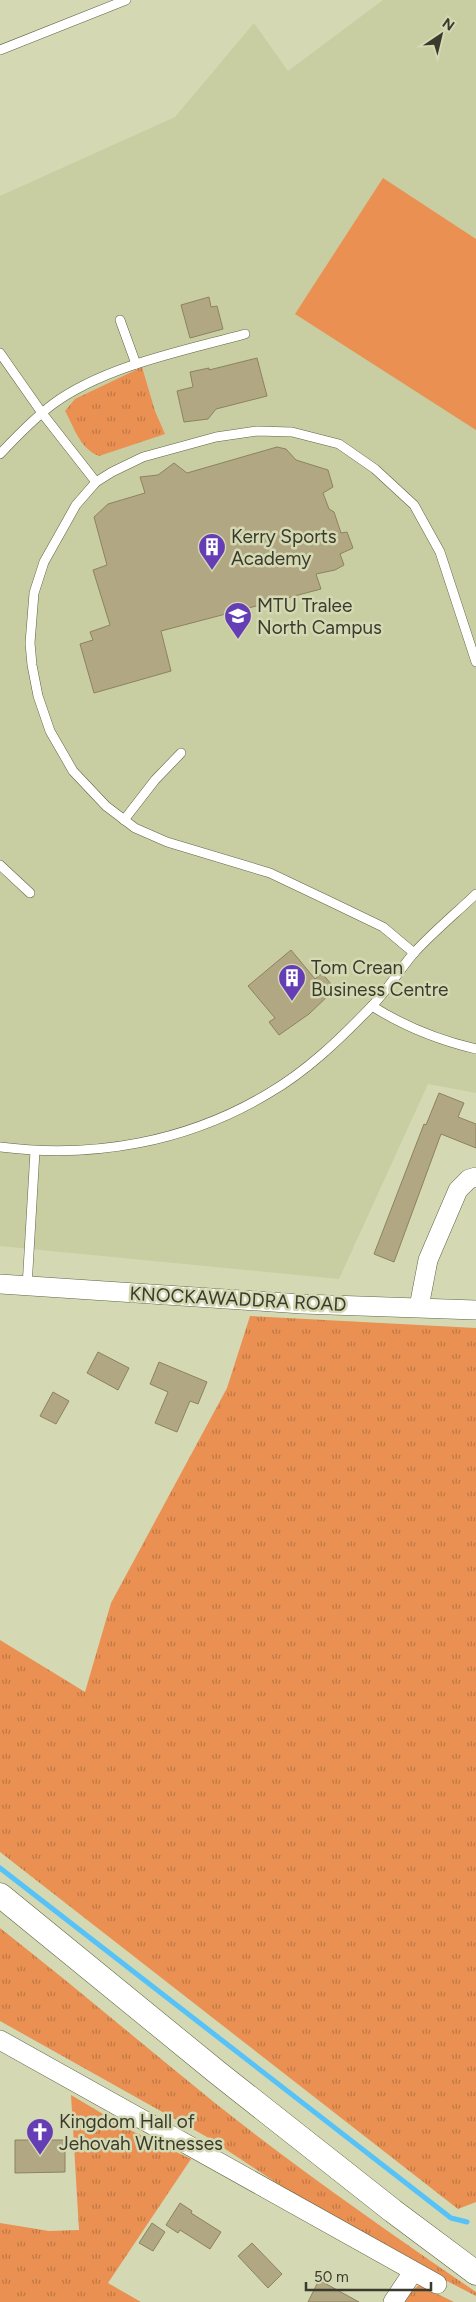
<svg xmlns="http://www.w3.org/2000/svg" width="476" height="2302" font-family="Figtree,sans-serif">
  <defs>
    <pattern id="grass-tufts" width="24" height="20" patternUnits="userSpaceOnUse" patternTransform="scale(1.25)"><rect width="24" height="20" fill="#ea9052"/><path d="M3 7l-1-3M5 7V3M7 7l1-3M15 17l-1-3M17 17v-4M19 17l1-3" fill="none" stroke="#bf7744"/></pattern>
  </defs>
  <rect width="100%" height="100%" fill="#d4d9b3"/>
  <polygon fill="#c8cea1" points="383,0 476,0 476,1093 428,1084 339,1279 0,1246 0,196 175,117 254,23 288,71"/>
  <g fill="url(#grass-tufts)">
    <path d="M142 367 155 411 165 434 99 456C80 449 74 427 65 411L75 399Z"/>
    <polygon points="250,1316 476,1328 476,2202 458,2209 0,1852 0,1640 85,1692 111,1603 227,1388"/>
    <path d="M0 1928C73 1985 143 2045 215 2103 299 2170 387 2231 476 2292V2296L416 2265 292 2193 207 2137 0 2021Z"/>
    <polygon points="71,2095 130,2130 191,2159 108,2283 141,2302 0,2302 0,2223 49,2231 79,2230"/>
    <polygon points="419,2285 454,2302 399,2302"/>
  </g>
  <polygon fill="#ea9052" points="383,178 476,239 476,430 295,314"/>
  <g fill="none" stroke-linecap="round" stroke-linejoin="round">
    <polyline stroke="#56c2f8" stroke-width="5" points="0,1868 451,2218 467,2222"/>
  </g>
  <g fill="#b2a783" stroke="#8c825f">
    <polygon points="209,297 211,307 217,306 223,329 190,338 181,305"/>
    <polygon points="257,358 267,396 216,409 208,419 184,422 177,391 193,387 190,372 209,368 209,370"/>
    <polygon points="277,447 286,449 296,460 328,470 333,487 323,493 329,509 334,512 341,533 347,532 353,548 340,554 344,565 335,570 316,574 321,589 161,631 171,671 94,693 80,644 93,640 90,632 110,625 93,570 107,565 94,517 108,504 145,493 140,477 158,475 174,463 187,473"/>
    <polygon points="291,950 315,979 322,973 335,989 309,1014 279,1035 269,1022 275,1018 248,986"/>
    <polygon points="439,1093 464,1103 458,1117 476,1124 476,1148 441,1134 394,1262 374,1254 424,1124 426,1125"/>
    <polygon points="98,1352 129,1368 118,1390 87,1373"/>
    <polygon points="159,1362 207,1382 198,1404 190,1401 177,1432 155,1423 168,1392 150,1384"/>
    <polygon points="53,1392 69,1401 56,1424 40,1416"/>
    <polygon points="15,2140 65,2140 65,2172 15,2173"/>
    <polygon points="180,2203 192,2211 191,2213 221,2232 210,2249 180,2230 178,2233 166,2225"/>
    <polygon points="152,2223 165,2232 153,2251 139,2243"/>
    <polygon points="252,2243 282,2274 268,2288 238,2256"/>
    <polygon points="319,2280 359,2302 308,2302"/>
  </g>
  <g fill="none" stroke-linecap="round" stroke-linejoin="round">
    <defs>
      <g id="service">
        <polyline points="0,50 126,0"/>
        <polyline points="120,320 136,364"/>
        <polyline points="0,353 42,413 96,482"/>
        <path d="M0 454C16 437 33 419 53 404 105 366 183 351 245 334"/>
        <polyline points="124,820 155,780 181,753"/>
        <polyline points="0,865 30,893"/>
        <polyline points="414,953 383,927 329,901 270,873 167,842 135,828 106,806 73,771 50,731 38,696 32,665 30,643 34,593 44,562 76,505 96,482 112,472 143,457 216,437 257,431 292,432 339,444 375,469 414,505 440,552 476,662"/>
        <path d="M372 1006C405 1027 438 1040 476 1049"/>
        <path d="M0 1147C93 1159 188 1142 269 1093 307 1071 340 1039 370 1008 386 992 398 972 413 954 432 933 455 914 476 894"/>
        <polyline points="27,1287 35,1151"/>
      </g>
      <g id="minor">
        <polyline points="0,1284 302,1304 476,1310"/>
        <polyline points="419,1307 428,1260 458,1190 469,1179 476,1177"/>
        <polyline points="0,2040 437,2284"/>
        <polyline points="393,2302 413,2272"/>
      </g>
      <polyline id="tertiary" points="0,1895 218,2073 393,2211 476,2273"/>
    </defs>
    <use href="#service" stroke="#606442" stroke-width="10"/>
    <use href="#minor" stroke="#606442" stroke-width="20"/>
    <use href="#tertiary" stroke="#606442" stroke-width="25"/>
    <use href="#service" stroke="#fff" stroke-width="9"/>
    <use href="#minor" stroke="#fff" stroke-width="19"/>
    <use href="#tertiary" stroke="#fff" stroke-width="24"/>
  </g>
  <defs>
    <symbol id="building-pin" viewBox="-11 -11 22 30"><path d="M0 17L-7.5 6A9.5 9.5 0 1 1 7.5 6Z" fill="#653eb6" stroke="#d4d9b3"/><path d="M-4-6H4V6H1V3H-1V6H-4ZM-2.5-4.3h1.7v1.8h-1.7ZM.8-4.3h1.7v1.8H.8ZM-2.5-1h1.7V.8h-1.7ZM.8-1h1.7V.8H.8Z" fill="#fff"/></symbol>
    <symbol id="university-pin" viewBox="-11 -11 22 30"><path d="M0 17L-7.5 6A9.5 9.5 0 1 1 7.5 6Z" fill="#653eb6" stroke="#d4d9b3"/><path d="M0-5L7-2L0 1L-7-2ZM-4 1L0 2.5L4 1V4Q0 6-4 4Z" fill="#fff"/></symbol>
    <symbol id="church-pin" viewBox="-11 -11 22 30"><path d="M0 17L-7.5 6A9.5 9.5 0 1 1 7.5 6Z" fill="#653eb6" stroke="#d4d9b3"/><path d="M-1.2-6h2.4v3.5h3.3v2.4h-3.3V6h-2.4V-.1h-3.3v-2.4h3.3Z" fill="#fff"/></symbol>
  </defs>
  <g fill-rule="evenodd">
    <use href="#building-pin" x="196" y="531" width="32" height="43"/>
    <use href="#university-pin" x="222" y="600" width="32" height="43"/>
    <use href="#building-pin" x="276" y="962" width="32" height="43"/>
    <use href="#church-pin" x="24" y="2116" width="32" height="43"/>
  </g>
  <g text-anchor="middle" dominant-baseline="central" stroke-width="5" stroke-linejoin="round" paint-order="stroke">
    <g font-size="19" fill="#3a3b2c" stroke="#d4d9b3" text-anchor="start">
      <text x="231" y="536">Kerry Sports<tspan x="231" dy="22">Academy</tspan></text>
      <text x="257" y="605">MTU Tralee<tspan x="257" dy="22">North Campus</tspan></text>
      <text x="311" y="967">Tom Crean<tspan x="311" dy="22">Business Centre</tspan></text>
      <text x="59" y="2121">Kingdom Hall of<tspan x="59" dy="22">Jehovah Witnesses</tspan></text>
    </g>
    <g font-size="19" fill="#3a3b2c" stroke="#d4d9b3">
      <text transform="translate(238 1299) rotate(3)">KNOCKAWADDRA ROAD</text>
    </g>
  </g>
  <g transform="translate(441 35) rotate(35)" stroke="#d4d9b3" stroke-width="4" paint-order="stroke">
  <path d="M0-4L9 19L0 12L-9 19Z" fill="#3a3b2c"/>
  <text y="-8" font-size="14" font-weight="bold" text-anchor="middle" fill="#3a3b2c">N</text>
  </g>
  <path d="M306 2282v8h125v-8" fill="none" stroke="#3a3b2c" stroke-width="2.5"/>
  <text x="314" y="2282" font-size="15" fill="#3a3b2c" stroke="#d4d9b3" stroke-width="4" paint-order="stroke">50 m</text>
</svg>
